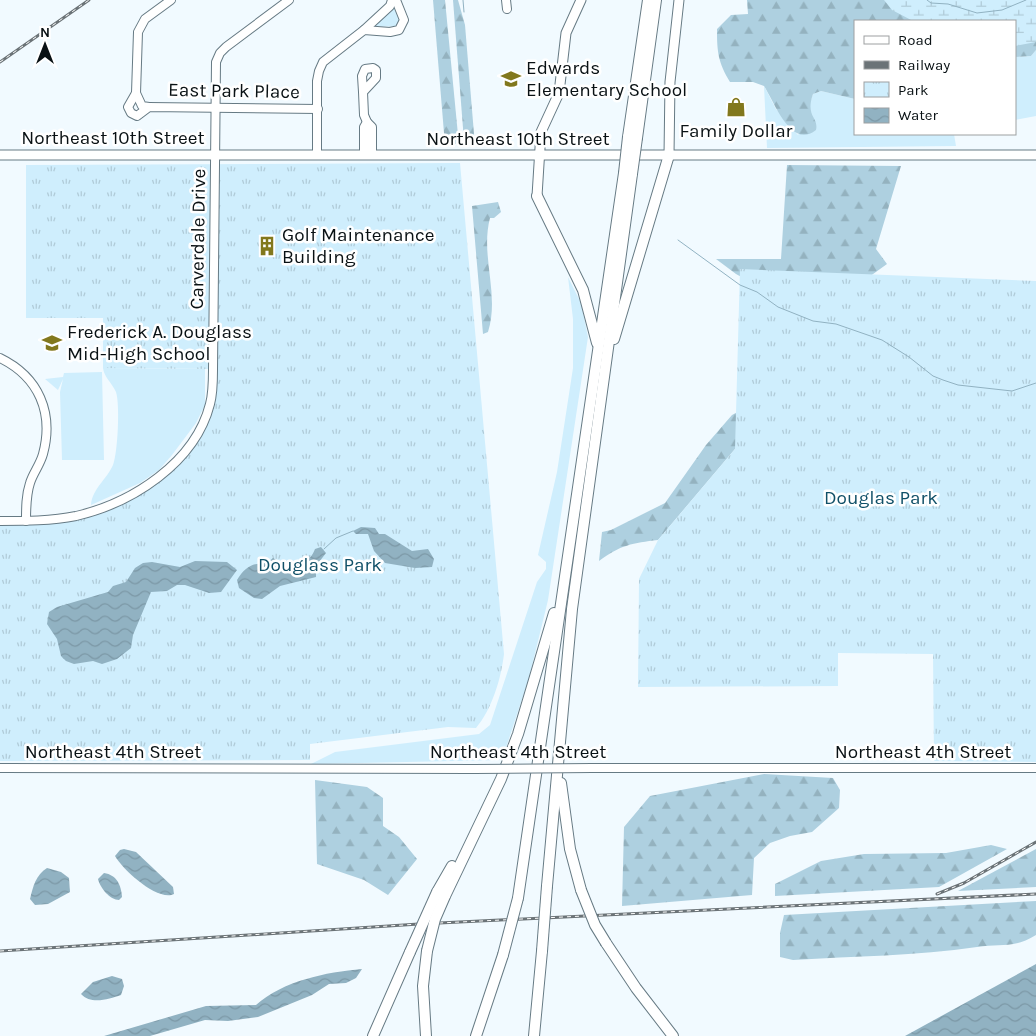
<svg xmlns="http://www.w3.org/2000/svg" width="1036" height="1036" font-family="Karla,sans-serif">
  <defs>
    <pattern id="forest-firs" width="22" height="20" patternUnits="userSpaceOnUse" patternTransform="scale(1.25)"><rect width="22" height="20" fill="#aed0e0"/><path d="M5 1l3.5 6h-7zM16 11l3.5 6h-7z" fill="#94b2bf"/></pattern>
    <pattern id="wetland-marsh" width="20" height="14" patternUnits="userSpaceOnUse" patternTransform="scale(1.25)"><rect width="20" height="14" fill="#cfeefd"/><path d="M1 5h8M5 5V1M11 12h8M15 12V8" fill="none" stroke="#b0cbd8"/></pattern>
    <pattern id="park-tufts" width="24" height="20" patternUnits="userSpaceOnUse" patternTransform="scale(1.25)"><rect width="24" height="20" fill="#cfeefd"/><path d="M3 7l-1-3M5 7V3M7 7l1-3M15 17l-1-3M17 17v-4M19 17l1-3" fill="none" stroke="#b0cbd8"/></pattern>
    <pattern id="water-waves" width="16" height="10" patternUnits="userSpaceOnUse" patternTransform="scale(1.25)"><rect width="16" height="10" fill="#91b2c2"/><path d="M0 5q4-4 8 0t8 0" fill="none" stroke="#7c98a6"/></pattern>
  </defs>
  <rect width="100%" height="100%" fill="#f1faff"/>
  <g fill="#cfeefd">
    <polygon points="393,6 401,21 398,26 374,27"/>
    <polygon points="1036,50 1036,116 1015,120 1015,57 1031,56"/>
    <polygon points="764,86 776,109 798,135 810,114 810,103 813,94 821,91 855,99 855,134 954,134 956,146 767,148"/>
    <polygon points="568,277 581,303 588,337 548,600 529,678 502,760 311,764 335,752 479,734 490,725 537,582 546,569 546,562 538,555 557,472 573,368 573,319"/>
    <path d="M103 368 205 369V405L196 423 172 455 159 470 140 483 91 505C92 489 107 479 113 465 118 452 120 404 116 392 112 383 104 377 103 368Z"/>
    <polygon points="102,372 104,460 62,460 60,392 63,379 58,390 45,379 63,377 64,373"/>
  </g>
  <g fill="url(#forest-firs)">
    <polygon points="433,0 445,0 458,135 456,144 445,145"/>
    <polygon points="453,0 458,0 465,25 475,146 464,141"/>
    <path d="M747 0H910L977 21H855V99L821 91 813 94C805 117 819 117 816 130 791 150 775 103 764 86L753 82H730C718 62 717 52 717 29L731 15 748 14Z"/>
    <polygon points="1036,23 1036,50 1031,56 1015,57 1015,25"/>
    <polygon points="787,165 901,166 876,249 887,264 862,282 785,301 736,274 716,259 781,259"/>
    <path d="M498 202 501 212 494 218H490C480 256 500 294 488 332L483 334 472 206Z"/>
    <path d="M758 401 735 449 658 540C633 543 620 545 599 561L602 532 611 530 665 503 706 445 732 415Z"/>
    <polygon points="764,774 833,778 840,790 839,808 812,832 790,836 770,843 754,858 752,895 622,906 624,827 650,796"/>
    <polygon points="315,780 367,787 383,798 383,826 399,837 417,859 388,895 364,880 317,864"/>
    <polygon points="991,845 1007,849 939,887 775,896 775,884 821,861 864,854 946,853"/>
    <polygon points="1036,849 1036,887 958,891"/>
    <path d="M1036 901V935C1014 949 1000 943 977 947 916 956 855 956 793 960L780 957V933L784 915Z"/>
  </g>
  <polygon fill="url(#wetland-marsh)" points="884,0 1036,0 1036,42 1015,46 1015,21 913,21 892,10"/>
  <g fill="url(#park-tufts)">
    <path d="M460 163 504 654C501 679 492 709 476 728L448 727 310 744V760L0 761V523C17 523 36 526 54 523 112 515 164 487 196 437 201 430 208 423 210 415 215 400 215 385 216 369L103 368V318H26V165Z"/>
    <polygon points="740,269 1036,281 1036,762 934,761 933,654 838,653 838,686 638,687 639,579 658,540 735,449"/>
  </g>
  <g fill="url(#water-waves)">
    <polygon points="361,527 375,528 379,534 385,534 412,551 428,549 434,559 432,567 415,568 385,563 374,551 368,534 356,534 353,531"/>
    <path d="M321 547 326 553 316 566V577L280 586 262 599 254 598 239 588 237 580C245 567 252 563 267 563L273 558 282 564C297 564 309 565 315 549Z"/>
    <polygon points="195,561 227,562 237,570 221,592 209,593 185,585 177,585 167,591 151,592 133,635 131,648 117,659 102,664 93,661 74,664 66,661 61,656 57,639 47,624 49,612 57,607 108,592 113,586 126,582 135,568 143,563 152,562 180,567"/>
    <path d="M124 849 136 852 173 887 174 894C158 902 123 870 115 856L120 850Z"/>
    <path d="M47 868 61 872 69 878 70 892 48 904 35 905 30 899C33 886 36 875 47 868Z"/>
    <path d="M104 873C117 875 121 885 122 897L119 900C110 900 100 888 98 879Z"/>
    <polygon points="1036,964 1036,1036 905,1036"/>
    <path d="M362 969 356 978 346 983 329 984 312 995 258 1017 228 1021 205 1020 150 1036H104L206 1006 256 1005C283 981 326 972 362 969Z"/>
    <path d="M112 976 122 979 124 986 121 995C109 999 91 1005 81 994L93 982Z"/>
  </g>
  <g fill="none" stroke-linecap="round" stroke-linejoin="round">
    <g stroke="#91b2c2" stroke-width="1">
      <polyline points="463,0 464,12"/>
      <polyline points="927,0 931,3 948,4 977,13 1002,10 1026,0"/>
      <polyline points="678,240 740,285 757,292 778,307 813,321 836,324 882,340 909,357 933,376 943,380 958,385 1012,391 1036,383"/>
      <polyline points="324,549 336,538 353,531"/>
    </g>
    <defs>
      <g id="minor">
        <polyline points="171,0 145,19 138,32 136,93 128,107 131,113 137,116 149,107 318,109"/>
        <polyline points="506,0 507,9"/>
        <polyline points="364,30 390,6 392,0"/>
        <polyline points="363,92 362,76 365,69 373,68 376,70 376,78 363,92 364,115 367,122"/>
        <polyline points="136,93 142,106 149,107"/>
        <polyline points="317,155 317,81 319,71 323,62 364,30 390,32 399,30 404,20 396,0"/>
        <polyline points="364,155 364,127 367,122 372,127 372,155"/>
        <path d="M0 358C39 377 54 413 43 454 40 465 33 473 30 483 26 495 26 508 26 521"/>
        <path d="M0 521C25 521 51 521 76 516 132 503 195 463 210 404 213 393 213 381 213 370L216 62 220 53 226 47 289 0"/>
        <polyline points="0,768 474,769"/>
        <polyline points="592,768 1036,768"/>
      </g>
      <g id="major">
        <polyline points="0,155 1036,155"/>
        <polyline points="669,155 670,82 679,0"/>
        <polyline points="537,196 541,132 559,93 566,33 581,0"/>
      </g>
      <g id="highway">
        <polyline points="628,137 648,0"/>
        <polyline points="637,138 656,0"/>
        <polyline points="537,196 583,290 597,343"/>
        <polyline points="614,339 669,155"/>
        <polyline points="561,783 570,849 581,890"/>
        <polyline points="547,886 572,609 632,174"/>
        <polyline points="437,892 452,866"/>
        <polyline points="445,896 501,779 518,734 554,613"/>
        <polyline points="518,898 624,173"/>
        <polyline points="606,943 636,988 673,1036"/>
        <polyline points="373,1036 410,952"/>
        <polyline points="426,1036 423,986 427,951"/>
        <polyline points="476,1036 503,955"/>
        <polyline points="534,1036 542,951"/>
      </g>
    </defs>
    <use href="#minor" stroke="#667a84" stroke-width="10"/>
    <use href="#major" stroke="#667a84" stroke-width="11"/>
    <use href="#highway" stroke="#667a84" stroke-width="12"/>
    <use href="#minor" stroke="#fff" stroke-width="8"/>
    <use href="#major" stroke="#fff" stroke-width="9"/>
    <use href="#highway" stroke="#fff" stroke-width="10"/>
    <defs>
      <g id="rail">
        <polyline points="0,62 89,0"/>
        <polyline points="937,894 964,883 1036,842"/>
        <polyline points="0,951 419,924 1036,894"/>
      </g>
    </defs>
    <use href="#rail" stroke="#6b7377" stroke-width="3"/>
    <use href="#rail" stroke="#fff" stroke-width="1" stroke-dasharray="4" stroke-linecap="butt"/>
    <defs>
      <polyline id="minor-bridge" points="474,769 592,768"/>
      <g id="highway-bridge">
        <polyline points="624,173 628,137"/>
        <polyline points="632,174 637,138"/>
        <polyline points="581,890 595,925 606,943"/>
        <polyline points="427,951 435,919 445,896"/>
        <polyline points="542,951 547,886"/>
        <polyline points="410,952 437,892"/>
        <polyline points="503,955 518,898"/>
      </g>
    </defs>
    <use href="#minor-bridge" stroke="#667a84" stroke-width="10" stroke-linecap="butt"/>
    <use href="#highway-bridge" stroke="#667a84" stroke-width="12" stroke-linecap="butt"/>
    <use href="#minor-bridge" stroke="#fff" stroke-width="8"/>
    <use href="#highway-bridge" stroke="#fff" stroke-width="10"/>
  </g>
  <defs>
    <symbol id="school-bare" viewBox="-9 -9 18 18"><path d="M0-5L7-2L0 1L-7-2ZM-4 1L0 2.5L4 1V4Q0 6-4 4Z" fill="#82781d" stroke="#fff" stroke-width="2.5" paint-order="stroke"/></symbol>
    <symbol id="shop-bare" viewBox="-9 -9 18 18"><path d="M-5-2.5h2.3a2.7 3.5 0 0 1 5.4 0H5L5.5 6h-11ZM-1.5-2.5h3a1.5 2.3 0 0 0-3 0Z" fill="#82781d" stroke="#fff" stroke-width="2.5" paint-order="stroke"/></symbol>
    <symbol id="building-bare" viewBox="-9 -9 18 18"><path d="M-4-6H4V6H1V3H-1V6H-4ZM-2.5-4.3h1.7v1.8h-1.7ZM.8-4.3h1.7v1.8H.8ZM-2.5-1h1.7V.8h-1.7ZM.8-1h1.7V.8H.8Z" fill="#82781d" stroke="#fff" stroke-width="2.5" paint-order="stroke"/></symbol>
  </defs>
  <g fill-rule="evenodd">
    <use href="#school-bare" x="497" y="65" width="28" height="28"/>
    <use href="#shop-bare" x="722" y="93" width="28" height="28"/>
    <use href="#building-bare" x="253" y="232" width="28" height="28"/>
    <use href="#school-bare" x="38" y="329" width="28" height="28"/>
  </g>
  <g text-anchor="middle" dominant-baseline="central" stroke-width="5" stroke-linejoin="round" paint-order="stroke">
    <g font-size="19" fill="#091114" stroke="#fff" text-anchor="start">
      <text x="526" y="68">Edwards<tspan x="526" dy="22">Elementary School</tspan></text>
      <text x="736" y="131" text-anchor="middle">Family Dollar</text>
      <text x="282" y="235">Golf Maintenance<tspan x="282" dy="22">Building</tspan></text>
      <text x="67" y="332">Frederick A. Douglass<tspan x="67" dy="22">Mid-High School</tspan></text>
    </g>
    <g font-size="19" fill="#091114" stroke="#fff">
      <text transform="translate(234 91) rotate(1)">East Park Place</text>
      <text x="113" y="138">Northeast 10th Street</text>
      <text x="518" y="139">Northeast 10th Street</text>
      <text transform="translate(198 239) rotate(-89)">Carverdale Drive</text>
      <text x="113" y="752">Northeast 4th Street</text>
      <text x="518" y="752">Northeast 4th Street</text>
      <text x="923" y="752">Northeast 4th Street</text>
    </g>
    <g font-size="19" fill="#105068" stroke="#fff">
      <text x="881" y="498">Douglas Park</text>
      <text x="320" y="565">Douglass Park</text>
    </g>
  </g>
  <rect x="854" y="20" width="162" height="115" fill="#ffffff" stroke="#9da0a1"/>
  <rect x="864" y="36" width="25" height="8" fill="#ffffff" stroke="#9da0a1"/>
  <text x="898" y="45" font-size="15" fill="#091114">Road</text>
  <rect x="864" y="61" width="25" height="8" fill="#6b7377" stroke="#9da0a1"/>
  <text x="898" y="70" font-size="15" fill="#091114">Railway</text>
  <rect x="864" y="82" width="25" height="15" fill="url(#park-tufts)" stroke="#9da0a1"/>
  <text x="898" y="95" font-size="15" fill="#091114">Park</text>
  <rect x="864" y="108" width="25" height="15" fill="url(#water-waves)" stroke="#9da0a1"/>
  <text x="898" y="120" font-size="15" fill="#091114">Water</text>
  <g transform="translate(45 45)" stroke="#ffffff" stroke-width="4" paint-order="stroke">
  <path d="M0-4L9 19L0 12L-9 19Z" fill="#091114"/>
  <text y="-8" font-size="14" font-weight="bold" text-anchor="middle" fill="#091114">N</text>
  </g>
</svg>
